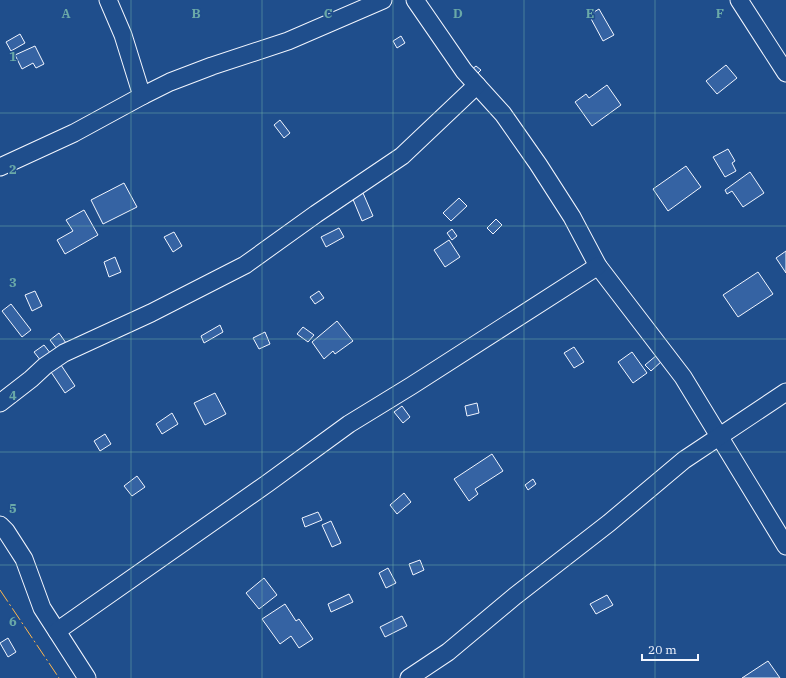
<svg xmlns="http://www.w3.org/2000/svg" width="786" height="678" font-family="'IBM Plex Serif',serif">
  <rect width="100%" height="100%" fill="#1f4e8c"/>
  <g fill="#3563a3" stroke="#f2f6ff">
    <polygon points="599,9 614,35 603,41 589,15"/>
    <polygon points="20,34 25,43 11,51 6,42"/>
    <polygon points="401,36 405,43 397,48 393,41"/>
    <polygon points="35,46 44,64 36,68 33,63 22,69 15,55"/>
    <polygon points="726,65 737,78 717,94 706,81"/>
    <polygon points="476,66 481,70 476,75 471,70"/>
    <polygon points="607,85 621,105 592,126 575,102 586,94 589,98"/>
    <polygon points="280,120 290,133 284,138 274,125"/>
    <polygon points="728,149 735,161 732,163 736,171 725,177 713,157"/>
    <polygon points="686,166 701,187 668,211 653,189"/>
    <polygon points="750,172 764,193 743,207 732,191 727,194 725,190"/>
    <polygon points="124,183 137,207 103,224 91,200"/>
    <polygon points="363,193 373,216 362,221 352,197"/>
    <polygon points="459,198 467,206 451,221 443,213"/>
    <polygon points="84,210 98,235 65,254 57,240 73,231 66,220"/>
    <polygon points="496,219 502,225 493,234 487,228"/>
    <polygon points="339,228 344,237 326,247 321,237"/>
    <polygon points="452,229 457,236 452,240 447,233"/>
    <polygon points="174,232 182,246 173,252 164,237"/>
    <polygon points="449,240 460,257 445,267 434,250"/>
    <polygon points="786,251 786,273 776,258"/>
    <polygon points="115,257 121,272 109,277 104,262"/>
    <polygon points="758,272 773,294 738,317 723,295"/>
    <polygon points="35,291 42,306 32,311 25,295"/>
    <polygon points="319,291 324,298 315,304 310,297"/>
    <polygon points="11,304 31,330 22,337 2,311"/>
    <polygon points="337,321 353,341 335,354 333,351 324,359 312,342"/>
    <polygon points="220,325 223,332 204,343 201,336"/>
    <polygon points="303,327 314,335 308,342 297,334"/>
    <polygon points="265,332 270,344 259,349 253,338"/>
    <polygon points="59,333 66,343 57,349 50,340"/>
    <polygon points="44,345 51,354 41,361 34,352"/>
    <polygon points="574,347 584,362 574,368 564,353"/>
    <polygon points="632,352 647,373 633,383 618,362"/>
    <polygon points="657,355 662,361 651,371 645,365"/>
    <polygon points="59,362 75,386 65,393 49,369"/>
    <polygon points="215,393 226,414 205,425 194,403"/>
    <polygon points="477,403 479,413 467,416 465,406"/>
    <polygon points="402,406 410,417 403,423 394,412"/>
    <polygon points="172,413 178,424 162,434 156,424"/>
    <polygon points="105,434 111,444 100,451 94,441"/>
    <polygon points="492,454 503,471 475,489 478,494 469,501 454,479"/>
    <polygon points="137,476 145,487 132,496 124,486"/>
    <polygon points="533,479 536,484 528,490 525,485"/>
    <polygon points="404,493 411,502 397,514 390,505"/>
    <polygon points="318,512 322,520 305,527 302,518"/>
    <polygon points="331,521 341,543 332,547 322,525"/>
    <polygon points="420,560 424,570 413,575 409,564"/>
    <polygon points="388,568 396,583 386,588 379,573"/>
    <polygon points="264,578 277,595 259,609 246,593"/>
    <polygon points="349,594 353,602 331,612 328,604"/>
    <polygon points="607,595 613,605 596,614 590,604"/>
    <polygon points="285,604 296,621 299,619 313,639 299,648 291,636 280,644 262,619"/>
    <polygon points="402,616 407,626 385,637 380,627"/>
    <polygon points="8,638 16,652 8,657 0,643"/>
    <polygon points="768,661 780,678 742,678"/>
  </g>
  <g fill="none" stroke-linecap="round" stroke-linejoin="round">
    <defs>
      <g id="minor">
        <polyline points="108,0 123,35 142,96"/>
        <polyline points="415,0 464,71 503,114 538,164 572,217 598,266 683,377 786,546"/>
        <polyline points="739,0 786,73"/>
        <polyline points="0,167 74,133 142,96 170,82 212,66 288,41 383,0"/>
        <polyline points="0,403 31,379 45,366 64,353 151,313 245,265 316,214 402,156 477,85"/>
        <polyline points="0,525 6,531 24,559 42,608 87,678"/>
        <polyline points="57,631 268,483 349,424 411,386 598,266"/>
        <polyline points="409,678 448,652 515,596 609,523 684,460 786,392"/>
      </g>
    </defs>
    <use href="#minor" stroke="#f2f6ff" stroke-width="19"/>
    <use href="#minor" stroke="#1f4e8c" stroke-width="17"/>
    <polyline stroke="#ffb74d" stroke-width="1" stroke-dasharray="14 3 2 3" stroke-linecap="butt" points="0,590 59,678"/>
  </g>
  <path fill="none" stroke="#6aa9a8" stroke-width="1" stroke-opacity="0.55" d="M131 0V678M262 0V678M393 0V678M524 0V678M655 0V678M0 113H786M0 226H786M0 339H786M0 452H786M0 565H786"/>
  <g font-size="13" text-anchor="middle" font-weight="bold" fill="#6aa9a8" stroke="#1f4e8c" stroke-width="3" stroke-linejoin="round" paint-order="stroke">
    <text x="66" y="18">A</text>
    <text x="196" y="18">B</text>
    <text x="328" y="18">C</text>
    <text x="458" y="18">D</text>
    <text x="590" y="18">E</text>
    <text x="720" y="18">F</text>
    <text x="13" y="61">1</text>
    <text x="13" y="174">2</text>
    <text x="13" y="287">3</text>
    <text x="13" y="400">4</text>
    <text x="13" y="513">5</text>
    <text x="13" y="626">6</text>
  </g>
  <path d="M642 654v6h56v-6" fill="none" stroke="#f2f6ff" stroke-width="2"/>
  <text x="648" y="654" font-size="12" fill="#f2f6ff" stroke="#1f4e8c" stroke-width="3" paint-order="stroke">20 m</text>
</svg>
